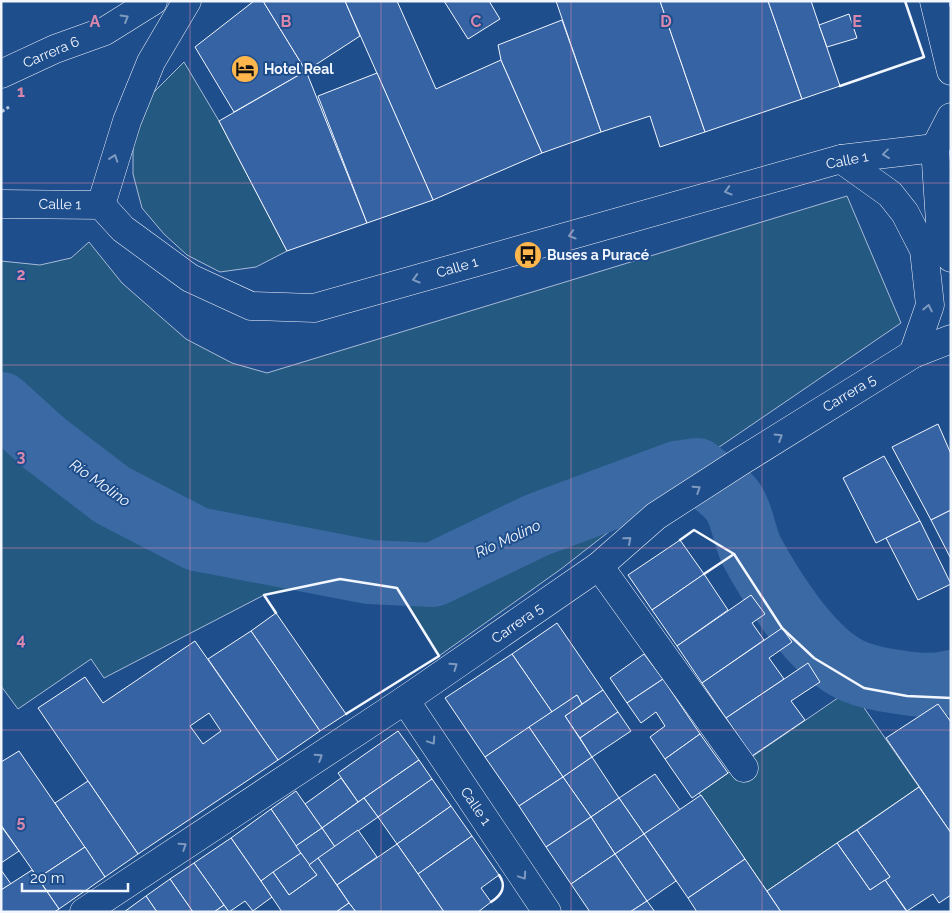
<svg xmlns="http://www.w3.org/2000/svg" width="952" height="913" font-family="Raleway,sans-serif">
  <rect width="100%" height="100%" fill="#1f4e8c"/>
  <g fill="#245a82" stroke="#a8bbd7">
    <polygon points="184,62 219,121 287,251 256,267 220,272 187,255 164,234 142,208 133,174 133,137 152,94"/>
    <polygon points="847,196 901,323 706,456 561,569 439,656 397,588 340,579 264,595 104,678 91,659 18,709 1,686 1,261 40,265 71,258 89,242 122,283 186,339 232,363 267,373"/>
    <polygon points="851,689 919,787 767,891 699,793"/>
  </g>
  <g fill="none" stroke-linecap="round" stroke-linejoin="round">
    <path stroke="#3b69a3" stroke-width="64" d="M1 404 44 443 112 495 197 539 369 572 433 575 537 525 677 473 697 470C708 479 723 489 732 500 742 513 744 535 751 550 772 589 812 653 853 671 867 677 883 680 898 682 916 685 933 687 951 682"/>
  </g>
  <g fill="#3563a3" stroke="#f2f6ff" fill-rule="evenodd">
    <polygon points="254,1 263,1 306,71 234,112 195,47"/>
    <polygon points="263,1 345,1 360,36 306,71"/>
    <polygon points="345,1 397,1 436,89 501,60 542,153 433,200"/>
    <polygon points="444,1 489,1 500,19 468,39"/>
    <polygon points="556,1 660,1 705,132 660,147 650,116 601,132"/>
    <polygon points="660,1 768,1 802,99 705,132"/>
    <polygon points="768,1 811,1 840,86 802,99"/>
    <polygon points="849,14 857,38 827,47 819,25"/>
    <polygon points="562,20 601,132 542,153 501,60 498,45"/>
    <polygon points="306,71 367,223 287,251 219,121"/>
    <polygon points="377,73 433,200 367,223 318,96"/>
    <polygon points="938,424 951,454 951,510 931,520 892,447"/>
    <polygon points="884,456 920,521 876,543 843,478"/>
    <polygon points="951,510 951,559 931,520"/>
    <polygon points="920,521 951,584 918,600 886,538"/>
    <polygon points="680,540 704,574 652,610 628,575"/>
    <polygon points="704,574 728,610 677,646 652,610"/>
    <polygon points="751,595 765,614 752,623 764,640 702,683 677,646"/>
    <polygon points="276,613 346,714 320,731 251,631"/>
    <polygon points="557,623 603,690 582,704 577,695 552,712 512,654"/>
    <polygon points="782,628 792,642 769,658 784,679 726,718 702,683"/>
    <polygon points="251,631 320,731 278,760 208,659"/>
    <path d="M195 641 278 760 138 854 38 708 85 677 103 703ZM209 713 221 731 203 744 190 726Z"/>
    <polygon points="512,654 552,712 485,757 445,698"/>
    <polygon points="644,654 663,679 627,703 610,678"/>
    <polygon points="808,663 820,682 791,701 805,720 752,756 726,718"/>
    <polygon points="663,679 700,734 665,759 650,737 665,726 656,712 641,723 627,703"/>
    <polygon points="603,690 618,712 580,738 565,716"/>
    <polygon points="577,695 582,704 565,716 592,757 563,777 529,727"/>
    <polygon points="938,704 951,722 951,833 886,738"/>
    <polygon points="618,712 631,731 592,757 580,738"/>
    <polygon points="529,727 563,777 519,806 485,757"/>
    <polygon points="398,731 419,760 358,802 338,773"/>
    <polygon points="700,734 728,773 692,798 665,759"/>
    <polygon points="19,751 85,847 38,878 1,825 1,762"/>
    <polygon points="592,757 619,798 591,817 563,777"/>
    <polygon points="419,760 432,779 378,817 364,798"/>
    <polygon points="655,774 680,810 644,834 619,798"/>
    <polygon points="563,777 591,817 546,847 519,806"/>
    <polygon points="341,778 358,802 322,828 305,804"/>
    <polygon points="432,779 451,806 397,844 378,817"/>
    <polygon points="88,781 138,854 105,877 55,803"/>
    <polygon points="919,787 951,833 951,895 939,903 933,894 907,911 885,880 890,877 857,830"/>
    <polygon points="296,791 322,828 296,846 271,809"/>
    <polygon points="701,795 745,859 688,898 644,834"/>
    <polygon points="364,798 378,817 335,847 322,828"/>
    <polygon points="619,798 644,834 615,854 591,817"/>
    <polygon points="451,806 472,836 418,874 397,844"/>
    <polygon points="271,809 301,853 261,881 231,838"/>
    <polygon points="591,817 615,854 571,884 546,847"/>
    <polygon points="1,826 19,851 1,863"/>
    <polygon points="322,828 335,847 309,865 296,846"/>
    <polygon points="358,830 377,857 337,885 318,858"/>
    <polygon points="857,830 890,877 870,890 837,843"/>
    <polygon points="644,834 676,881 647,901 615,854"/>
    <polygon points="472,836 499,875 481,888 491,902 478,912 444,912 418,874"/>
    <polygon points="231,838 272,897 253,911 245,901 229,912 194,863"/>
    <polygon points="837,843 870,890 885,880 907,912 781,912 767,891"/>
    <polygon points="397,844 418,874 444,912 356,912 349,903 337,885"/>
    <polygon points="85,847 105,877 59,909 38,878"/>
    <polygon points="301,853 317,875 289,895 273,872"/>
    <polygon points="615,854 647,901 630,912 590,912 571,884"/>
    <polygon points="318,858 349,903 336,912 282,912 261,881 273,872 289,895 317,875 309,865"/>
    <polygon points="745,859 781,912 697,912 688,898"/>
    <polygon points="194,863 224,905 214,912 193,912 170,879"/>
    <polygon points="1,870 11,884 1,890"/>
    <polygon points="32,870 59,909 54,912 1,912 1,890"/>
    <polygon points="170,879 193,912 157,912 146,896"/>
    <polygon points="146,896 157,912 124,912"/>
    <polygon points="647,901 655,912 630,912"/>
    <polygon points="349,903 356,912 336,912"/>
    <polygon points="224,905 229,912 214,912"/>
  </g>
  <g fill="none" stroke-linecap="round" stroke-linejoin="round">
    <defs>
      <g id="minor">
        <polyline points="934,1 951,71"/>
        <polyline points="1,74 55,49 105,31 153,1"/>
        <polyline points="951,117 935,148 940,222 951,258"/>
        <polyline points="841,159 890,194 905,213 924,250 930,305 913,354"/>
        <polyline points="1,204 101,205 123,229 190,278 251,306 314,308 841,159 935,148"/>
        <polyline points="101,205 127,121 151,62 187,1"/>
        <polyline points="599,566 744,768"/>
        <polyline points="405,700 547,912"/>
        <polyline points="84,912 405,700 599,566 656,516 738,463 913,354 951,339"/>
      </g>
    </defs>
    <use href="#minor" stroke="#f2f6ff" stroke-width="29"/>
    <polyline stroke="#b3c4dc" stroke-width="3" stroke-dasharray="4 2.5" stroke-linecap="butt" points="1,112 9,107"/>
    <use href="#minor" stroke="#1f4e8c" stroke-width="28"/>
    <g stroke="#f2f6ff" stroke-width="2.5">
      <polyline points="840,86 924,57 905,1"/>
      <polyline points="680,540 694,530 734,554 782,628 814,658 864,688 907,696 951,698"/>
      <polyline points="704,574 734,554"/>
      <polyline points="276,613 264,595 340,579 397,588 439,656 346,714"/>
      <path d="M491 902C502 895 507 886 499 875"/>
    </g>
  </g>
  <defs><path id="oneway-chevron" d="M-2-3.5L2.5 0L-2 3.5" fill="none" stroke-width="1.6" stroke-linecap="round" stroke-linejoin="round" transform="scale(1.25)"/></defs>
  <g stroke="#7e9ac0">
    <use href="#oneway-chevron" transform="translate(125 18) rotate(-31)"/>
    <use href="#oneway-chevron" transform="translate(886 154) rotate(173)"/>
    <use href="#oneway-chevron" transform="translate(114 158) rotate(-71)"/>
    <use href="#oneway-chevron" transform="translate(728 191) rotate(164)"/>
    <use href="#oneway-chevron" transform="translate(572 235) rotate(164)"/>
    <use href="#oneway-chevron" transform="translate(416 279) rotate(164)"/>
    <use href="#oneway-chevron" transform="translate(928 308) rotate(-78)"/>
    <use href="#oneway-chevron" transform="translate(779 437) rotate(-32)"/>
    <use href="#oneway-chevron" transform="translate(697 489) rotate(-33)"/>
    <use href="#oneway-chevron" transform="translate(628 540) rotate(-41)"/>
    <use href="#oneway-chevron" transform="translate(454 666) rotate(-35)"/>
    <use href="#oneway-chevron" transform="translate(432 741) rotate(56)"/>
    <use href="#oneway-chevron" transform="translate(319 757) rotate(-33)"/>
    <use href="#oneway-chevron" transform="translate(183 846) rotate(-33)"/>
    <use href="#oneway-chevron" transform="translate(523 876) rotate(56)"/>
  </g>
  <path fill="none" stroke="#da87ad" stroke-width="1" stroke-opacity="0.55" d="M190 1V912M381 1V912M571 1V912M762 1V912M1 183H951M1 365H951M1 548H951M1 730H951"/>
  <defs>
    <symbol id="hotel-disc" viewBox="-11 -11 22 22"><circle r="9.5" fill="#ffb74d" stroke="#1f4e8c"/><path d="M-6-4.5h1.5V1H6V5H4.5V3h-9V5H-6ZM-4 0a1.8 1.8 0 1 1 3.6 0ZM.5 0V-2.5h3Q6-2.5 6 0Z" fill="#111"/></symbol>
    <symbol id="bus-disc" viewBox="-11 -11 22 22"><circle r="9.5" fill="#ffb74d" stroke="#1f4e8c"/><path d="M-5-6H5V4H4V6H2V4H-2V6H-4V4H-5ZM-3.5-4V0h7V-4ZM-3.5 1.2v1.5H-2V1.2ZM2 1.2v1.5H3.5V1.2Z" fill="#111"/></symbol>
  </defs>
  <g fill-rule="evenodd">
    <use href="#hotel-disc" x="229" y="53" width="32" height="32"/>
    <use href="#bus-disc" x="512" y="239" width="32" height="32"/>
  </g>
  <g text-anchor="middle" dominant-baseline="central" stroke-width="4" stroke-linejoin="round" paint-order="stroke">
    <g font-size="14" fill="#f2f6ff" stroke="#1f4e8c">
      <text transform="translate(51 52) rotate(-23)">Carrera 6</text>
      <text transform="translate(847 160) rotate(-11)">Calle 1</text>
      <text transform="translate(60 204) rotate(1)">Calle 1</text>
      <text transform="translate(457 267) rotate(-16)">Calle 1</text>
      <text transform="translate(849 393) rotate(-31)">Carrera 5</text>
      <text transform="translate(517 623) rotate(-35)">Carrera 5</text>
      <text transform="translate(476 806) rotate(56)">Calle 1</text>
    </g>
    <g font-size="14" font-weight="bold" fill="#f2f6ff" stroke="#1f4e8c" text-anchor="start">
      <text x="264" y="69">Hotel Real</text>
      <text x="547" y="255">Buses a Puracé</text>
    </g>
    <g font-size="15" font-style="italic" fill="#f2f6ff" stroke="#1f4e8c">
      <text transform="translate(100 483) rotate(35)">Río Molino</text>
      <text transform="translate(508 539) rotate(-25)">Río Molino</text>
    </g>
  </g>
  <g font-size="16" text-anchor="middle" font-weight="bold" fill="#da87ad" stroke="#1f4e8c" stroke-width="4" stroke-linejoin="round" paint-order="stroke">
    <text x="95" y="27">A</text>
    <text x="286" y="27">B</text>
    <text x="476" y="27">C</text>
    <text x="666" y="27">D</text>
    <text x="857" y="27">E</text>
    <text x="21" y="97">1</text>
    <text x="21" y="280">2</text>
    <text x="21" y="462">3</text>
    <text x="21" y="645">4</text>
    <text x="21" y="827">5</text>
  </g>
  <rect width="952" height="913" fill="none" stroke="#f2f6ff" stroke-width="5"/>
  <path d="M22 883v8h106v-8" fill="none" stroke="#f2f6ff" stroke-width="2.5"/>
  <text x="30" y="883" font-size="15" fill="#f2f6ff" stroke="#1f4e8c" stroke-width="4" paint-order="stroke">20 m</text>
</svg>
